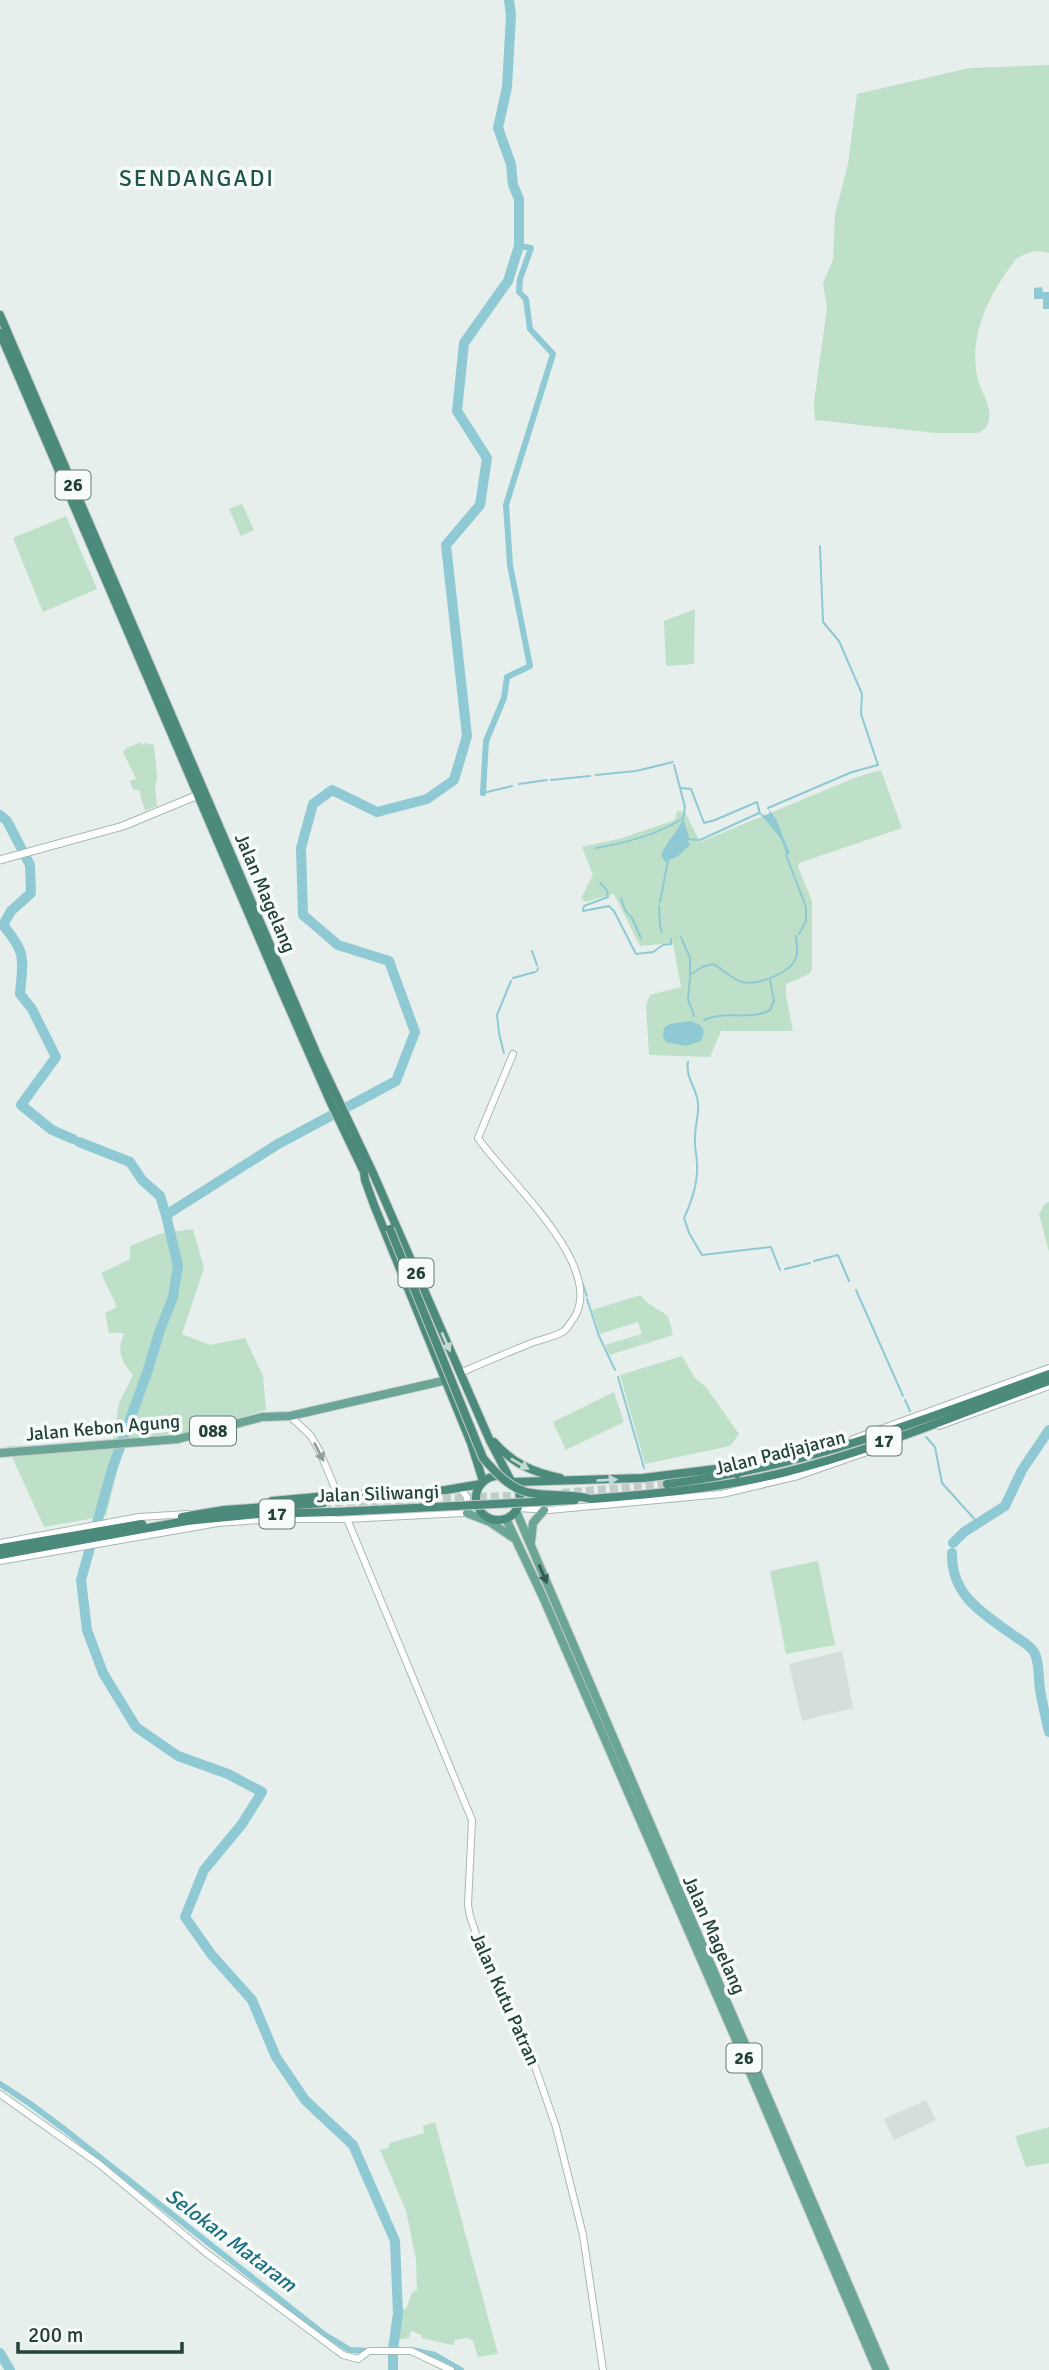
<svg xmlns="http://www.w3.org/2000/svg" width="1049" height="2370" font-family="Signika,sans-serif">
  <rect width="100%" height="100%" fill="#e6efeb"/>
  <g fill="#d4dfda">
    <polygon points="842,1651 853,1708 802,1721 789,1664"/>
    <polygon points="926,2100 936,2120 894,2140 884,2119"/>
  </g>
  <g fill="#bfe0c8">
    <path d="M1049 65V253C1036 249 1027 252 1016 259 990 293 969 332 977 376 981 394 996 410 986 428L978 433H936L815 420 814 402 827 308 823 283 833 260 835 214 848 164 857 94 969 68Z"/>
    <polygon points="242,504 254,530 241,536 229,509"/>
    <polygon points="66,516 97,589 43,612 13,538"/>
    <polygon points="695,609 694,664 666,666 664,621"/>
    <polygon points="140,742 142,745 145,743 154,745 157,777 155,787 157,806 145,811 139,790 133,790 130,781 136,779 123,752 125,749"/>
    <polygon points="881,770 902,828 799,863 798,867 812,901 812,970 809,974 786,984 786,995 793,1031 721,1031 710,1057 649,1055 646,1005 650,995 681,987 673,943 640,946 614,894 585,902 581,898 593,875 582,847 622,838 675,820 677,811 685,812 700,842 857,777"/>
    <polygon points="1049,1202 1049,1252 1039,1214 1044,1205"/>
    <path d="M193 1229 204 1268 182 1334 210 1345 245 1338 263 1376 266 1410 192 1432 113 1440 119 1403 133 1375C120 1359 117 1352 124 1333H109L105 1313 117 1307 101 1273 130 1259V1246L162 1233Z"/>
    <polygon points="641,1295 645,1301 668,1316 673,1335 610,1355 605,1345 642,1334 638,1322 600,1334 592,1310"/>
    <polygon points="682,1356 695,1378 706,1387 739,1434 730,1446 645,1464 620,1375"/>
    <polygon points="614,1392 624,1422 566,1450 553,1422"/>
    <polygon points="124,1444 106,1516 44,1527 7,1446"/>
    <polygon points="818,1561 835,1645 786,1654 770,1571"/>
    <path d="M435 2122 498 2354 478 2357 473 2341 468 2338 455 2340 453 2345H451L422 2338V2335L411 2331 409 2338 396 2340C389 2332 391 2317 396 2309H406L412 2293 417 2290 416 2259 406 2211 380 2150 388 2148 390 2143 424 2133 423 2126Z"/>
    <polygon points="1049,2127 1049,2163 1026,2167 1015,2136"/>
  </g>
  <g fill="#8ec9d4">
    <polygon points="1042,287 1043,292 1049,292 1049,309 1043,309 1043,299 1034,299 1034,288"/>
    <path d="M768 808 776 819 790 854 786 855C784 836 769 826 759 812L765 816 770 813Z"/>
    <path d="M683 818 690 840H687L690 845 678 856 665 862 661 855C667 841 678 832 683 818Z"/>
    <path d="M689 1021C702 1024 707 1028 701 1041L686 1046 666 1042 663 1037 664 1028 670 1024Z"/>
  </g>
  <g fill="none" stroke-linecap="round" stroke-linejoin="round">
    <g stroke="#8ec9d4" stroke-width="2">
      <polyline points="596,775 636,771 673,762"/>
      <polyline points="551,780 590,776"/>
      <polyline points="519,784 547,780"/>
      <polyline points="681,788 691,789 704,823 715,820 757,802 760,814"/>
      <polyline points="483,793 512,786"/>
      <polyline points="768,808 852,772 878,765 861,714 862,694 839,641 823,622 820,546"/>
      <polyline points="686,839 700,840 759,813"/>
      <path d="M596 848C625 843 658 835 683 818L685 807 674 765"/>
      <polyline points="786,855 806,907 806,921 799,934"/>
      <polyline points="600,883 606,889"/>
      <polyline points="621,898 625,910 632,918 641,938"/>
      <polyline points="660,902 668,860"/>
      <polyline points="659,906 660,927 662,932"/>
      <polyline points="583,910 584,906 608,897 607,891"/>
      <polyline points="583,911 609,906 614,911 636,954 653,952 663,945 671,944 671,939"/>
      <polyline points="681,937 690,958 690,976"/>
      <polyline points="532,951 537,965"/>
      <path d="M702 967 713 964C723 969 730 978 742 982 757 986 790 973 796 958 799 952 796 943 796 936"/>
      <polyline points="537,971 538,968"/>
      <polyline points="691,974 701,968"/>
      <polyline points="690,977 688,1000 694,1015 693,1016"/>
      <polyline points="513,978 535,972"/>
      <path d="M704 1020C726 1010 750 1021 770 1010L774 1001 770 980"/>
      <polyline points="504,1053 499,1033 497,1015 511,981"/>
      <path d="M688 1062C685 1077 697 1089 698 1103 699 1115 695 1126 695 1137 694 1146 697 1155 697 1165 698 1184 692 1201 684 1218L689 1233 702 1255 771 1247 780 1270"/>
      <polyline points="568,1248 573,1258"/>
      <polyline points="814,1261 838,1255 849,1281"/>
      <polyline points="785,1269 810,1263"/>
      <polyline points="582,1282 587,1296"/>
      <polyline points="856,1290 903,1396"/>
      <polyline points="587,1299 599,1336 615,1370"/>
      <polyline points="618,1377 644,1468"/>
      <polyline points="905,1400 910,1411"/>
      <polyline points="926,1437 935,1447 942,1483 978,1523"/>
    </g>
    <g stroke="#8ec9d4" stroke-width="6">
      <polyline points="483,793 486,741 504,698 507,677 530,666 510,565 506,505 553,354 530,329 526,299 519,292 520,279 531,248 519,246"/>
      <polyline points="0,2084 29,2103 64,2129 325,2335 350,2350 370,2351"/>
      <polyline points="412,2350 435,2355 461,2370"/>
    </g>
    <g stroke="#8ec9d4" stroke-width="10">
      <path d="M0 815 7 821 30 865 31 893 11 911 3 925C27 954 23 958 20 994L32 1009 56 1057 21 1105 52 1130 73 1139"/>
      <polyline points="79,1142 130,1162 142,1180 160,1196 166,1215"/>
      <polyline points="953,1543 964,1532 1005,1506 1022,1470 1049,1430"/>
      <path d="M952 1553C951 1596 983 1613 1013 1635 1020 1640 1030 1645 1034 1652 1040 1662 1038 1678 1040 1689 1042 1703 1046 1718 1049 1732"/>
      <polyline points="0,2353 10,2370"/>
      <polyline points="393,2370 393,2349 398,2314 395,2241 353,2145 305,2100 276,2057 252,2000 211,1954 185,1917 204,1870 242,1824 262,1792 228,1774 178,1756 136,1727 103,1673 87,1630 81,1580 112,1469 148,1370 160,1330 173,1297 178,1266 166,1215 278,1144 396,1081 415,1032 389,961 338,945 303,915 301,848 313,804 332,790 377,812 427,799 454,780 467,736 446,545 480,505 487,458 457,411 464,343 508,281 519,246 519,199 513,185 511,164 498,128 507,87 511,15 509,0"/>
    </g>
    <g stroke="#bfccc8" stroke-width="8" stroke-dasharray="8 4" stroke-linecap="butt">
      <polyline points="562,1493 667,1484"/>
      <polyline points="323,1503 535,1495"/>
    </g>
    <defs>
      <g id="tertiary">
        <path d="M460 1373C485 1362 509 1352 534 1342 543 1339 557 1336 564 1331 568 1328 571 1321 574 1318 607 1266 504 1177 478 1138L513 1054"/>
        <polyline points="290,1416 311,1436 319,1450 338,1495"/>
        <polyline points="939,1426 1049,1386"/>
        <polyline points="853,1439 1049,1368"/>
        <polyline points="460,1488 467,1497 466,1508"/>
        <polyline points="518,1508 549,1510 722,1494 798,1476 896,1442"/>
        <polyline points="347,1519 472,1820 468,1905 470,1916 491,1978 531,2055 556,2127 583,2235 603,2370"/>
        <polyline points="0,1543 139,1517 188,1514"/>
        <polyline points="0,1561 218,1523 275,1519 347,1519 463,1513 482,1514"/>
        <polyline points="0,2094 99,2164 205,2252 343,2355 358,2359 369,2351 411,2351 451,2370"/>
      </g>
      <polyline id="secondary" points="0,860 123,826 198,795"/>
      <g id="primary">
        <polyline points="0,1453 178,1439 262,1417 290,1416 447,1380"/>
        <polyline points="516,1511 885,2370"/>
        <polyline points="467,1513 490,1522 512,1537"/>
        <polyline points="506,1519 542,1595 737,2042 877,2370"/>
        <polyline points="531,1541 533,1523 544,1510"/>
      </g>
      <g id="trunk">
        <polyline points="0,315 318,1057 373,1173 490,1441 510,1479"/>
        <polyline points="0,333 280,987 330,1101 364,1172 365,1180 374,1205 471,1443 483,1481"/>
        <path d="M494 1442C513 1464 533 1472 560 1478"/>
        <circle cx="498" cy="1498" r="22"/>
        <polyline points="514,1482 643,1478 724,1468 737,1474"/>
        <path d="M667 1484C803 1468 922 1420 1049 1374"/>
        <path d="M591 1499C656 1494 719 1488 782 1473 873 1451 961 1413 1049 1381"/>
        <polyline points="272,1501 338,1495 446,1490 481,1484"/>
        <polyline points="182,1517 224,1510 323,1503"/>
        <polyline points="0,1548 142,1524"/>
        <polyline points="0,1555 186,1521 258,1514 335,1512"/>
      </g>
    </defs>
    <use href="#tertiary" stroke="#a8b8b2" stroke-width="8"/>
    <use href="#secondary" stroke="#a4bbb3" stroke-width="9"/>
    <use href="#primary" stroke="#c2cac8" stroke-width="10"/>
    <use href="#trunk" stroke="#c2cac8" stroke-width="10"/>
    <use href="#tertiary" stroke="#fff" stroke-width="6"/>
    <use href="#secondary" stroke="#fff" stroke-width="7"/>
    <use href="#primary" stroke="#6aa596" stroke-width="8"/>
    <use href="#trunk" stroke="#4c8a7c" stroke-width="8"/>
    <defs>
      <g id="trunk-bridge">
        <path d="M390 1229 483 1458C495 1472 511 1490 531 1493 551 1497 572 1493 591 1499"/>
        <polyline points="335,1512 575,1500"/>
      </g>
    </defs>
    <use href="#trunk-bridge" stroke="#c2cac8" stroke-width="10" stroke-linecap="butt"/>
    <use href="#trunk-bridge" stroke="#4c8a7c" stroke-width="8"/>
  </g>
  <defs><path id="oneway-solid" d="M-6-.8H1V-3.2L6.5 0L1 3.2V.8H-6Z" transform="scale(1.75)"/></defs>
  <g fill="#c4d9d4">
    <use href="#oneway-solid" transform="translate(446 1342) rotate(66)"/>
    <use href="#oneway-solid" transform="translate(520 1464) rotate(31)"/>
    <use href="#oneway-solid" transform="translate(607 1480) rotate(-3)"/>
  </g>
  <use fill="#92a09c" href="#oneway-solid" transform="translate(319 1452) rotate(63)"/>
  <use fill="#365b51" href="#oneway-solid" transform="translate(543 1574) rotate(67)"/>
  <g text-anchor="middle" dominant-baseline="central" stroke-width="7" stroke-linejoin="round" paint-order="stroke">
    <g fill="#f7fbf9" stroke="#637a73" stroke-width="2">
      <rect x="55.5" y="470.5" width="35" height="29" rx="5"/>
      <rect x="398.5" y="1258.5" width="35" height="29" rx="5"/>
      <rect x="190" y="1416.5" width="46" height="29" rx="5"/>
      <rect x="866.5" y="1426.5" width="35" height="29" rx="5"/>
      <rect x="259.5" y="1499.5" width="35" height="29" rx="5"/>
      <rect x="726.5" y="2043.5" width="35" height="29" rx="5"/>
    </g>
    <g font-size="18" font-weight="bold" fill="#24423a">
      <text x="73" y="485">26</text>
      <text x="416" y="1273">26</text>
      <text x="213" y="1431">088</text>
      <text x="884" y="1441">17</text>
      <text x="277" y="1514">17</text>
      <text x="744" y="2058">26</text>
    </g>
    <g font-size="19" fill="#24423a" stroke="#f7fbf9">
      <text transform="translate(265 893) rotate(67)">Jalan Magelang</text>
      <text transform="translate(103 1428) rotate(-5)">Jalan Kebon Agung</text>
      <text transform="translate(780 1453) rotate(-14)">Jalan Padjajaran</text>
      <text transform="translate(378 1494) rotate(-2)">Jalan Siliwangi</text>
      <text transform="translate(714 1935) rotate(66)">Jalan Magelang</text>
      <text transform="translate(505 1999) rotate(66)">Jalan Kutu Patran</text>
    </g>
    <g font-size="21" font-style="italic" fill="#1c6f80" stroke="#f7fbf9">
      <text transform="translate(231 2240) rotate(37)">Selokan Mataram</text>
    </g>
    <g font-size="23" letter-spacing="2" fill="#1f5548" stroke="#f7fbf9">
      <text x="197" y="178">SENDANGADI</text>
    </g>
  </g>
  <path d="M18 2342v10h164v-10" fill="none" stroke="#24423a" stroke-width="3.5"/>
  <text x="28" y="2342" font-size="21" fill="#24423a" stroke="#f7fbf9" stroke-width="5" paint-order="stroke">200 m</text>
</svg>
